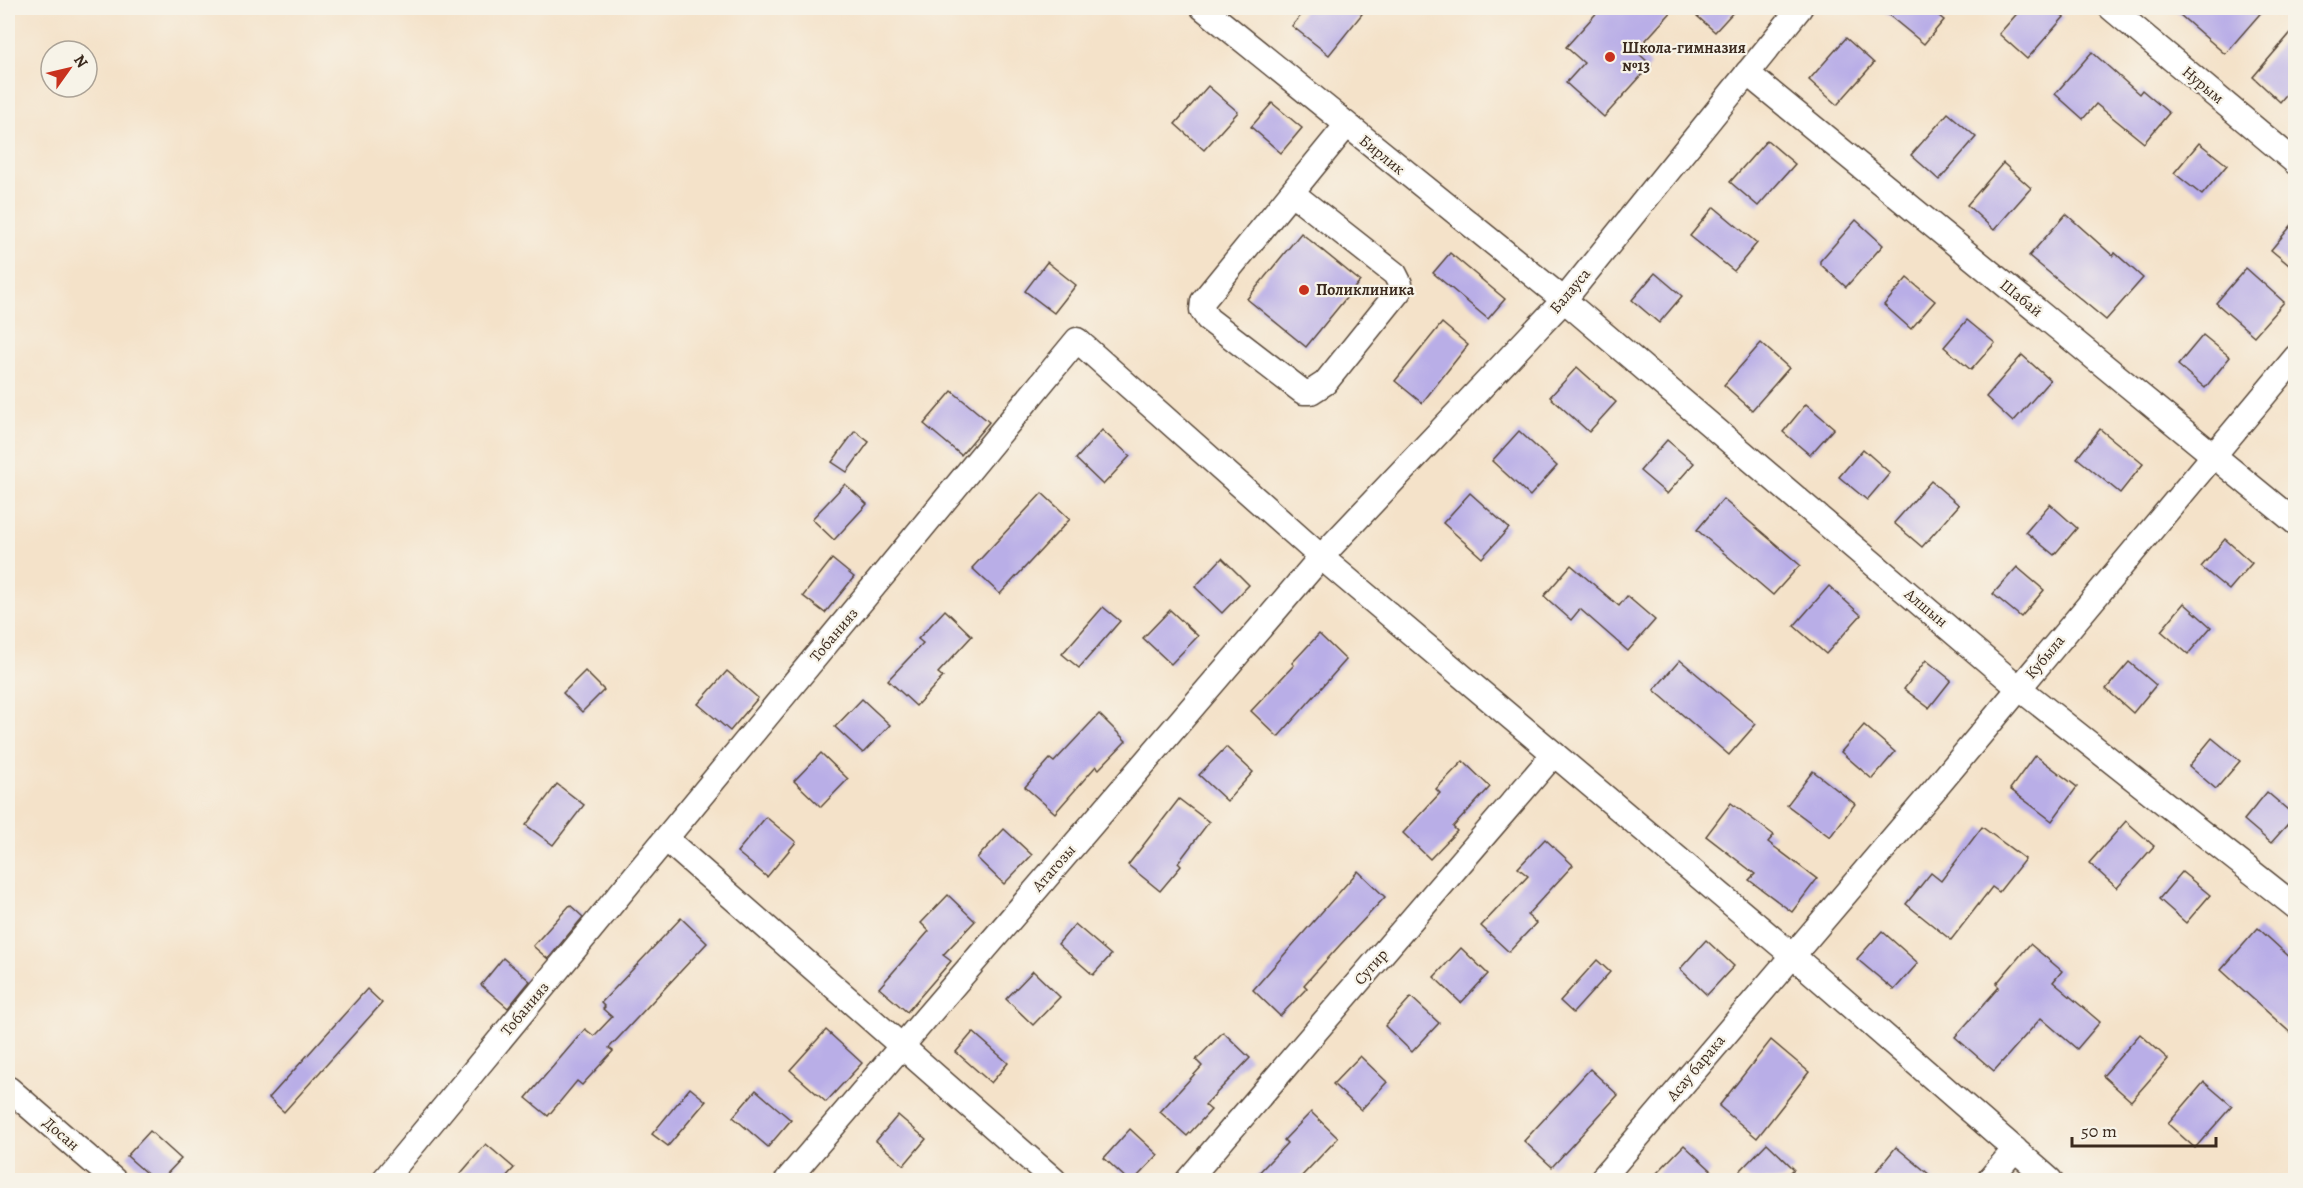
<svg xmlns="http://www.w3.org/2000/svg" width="2303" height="1188" font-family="Alegreya,serif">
  <rect width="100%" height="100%" fill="#f7f3e8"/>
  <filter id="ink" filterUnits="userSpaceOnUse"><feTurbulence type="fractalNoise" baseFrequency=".0167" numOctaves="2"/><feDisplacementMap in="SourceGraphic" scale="12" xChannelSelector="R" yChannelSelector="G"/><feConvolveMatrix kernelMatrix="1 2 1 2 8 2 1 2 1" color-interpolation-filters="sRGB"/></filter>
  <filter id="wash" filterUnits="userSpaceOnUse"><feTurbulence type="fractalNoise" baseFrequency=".008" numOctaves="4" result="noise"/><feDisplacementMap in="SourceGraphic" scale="24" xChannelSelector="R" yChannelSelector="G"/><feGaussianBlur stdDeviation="1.35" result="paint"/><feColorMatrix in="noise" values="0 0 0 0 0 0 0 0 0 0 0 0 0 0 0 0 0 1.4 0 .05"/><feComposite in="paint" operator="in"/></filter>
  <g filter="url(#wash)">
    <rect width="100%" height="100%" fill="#f4e2c9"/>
    <g id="blocks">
      <g fill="#b9aee7">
        <polygon points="1307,8 1354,8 1362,14 1329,55 1292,26"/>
        <polygon points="1601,8 1675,8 1636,51 1651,65 1604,117 1566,83 1584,63 1566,47"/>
        <polygon points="1688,8 1737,8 1715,32"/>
        <polygon points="1880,8 1929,8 1944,20 1924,44"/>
        <polygon points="2022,8 2053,8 2064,17 2027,59 1999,34"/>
        <polygon points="2172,8 2265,8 2225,54"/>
        <polygon points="2295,28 2295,84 2280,102 2253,77"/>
        <polygon points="1846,38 1874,63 1837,105 1809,80"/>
        <polygon points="2092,52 2139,94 2142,90 2169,113 2144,143 2096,104 2083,119 2055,94"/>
        <polygon points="1208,86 1238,112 1204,150 1175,124"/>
        <polygon points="1272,103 1302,128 1281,153 1251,127"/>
        <polygon points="1948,113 1976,137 1939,180 1911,155"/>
        <polygon points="1767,140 1795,164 1758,206 1730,182"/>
        <polygon points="2199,143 2227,165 2202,195 2174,173"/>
        <polygon points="2003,163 2031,188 1994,230 1967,205"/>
        <polygon points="1714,207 1757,243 1734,271 1690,236"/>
        <polygon points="2066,214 2113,256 2115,253 2143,278 2106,320 2029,256"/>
        <polygon points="1856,220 1883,245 1846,287 1820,264 1820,261"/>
        <polygon points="2295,221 2295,270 2271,250"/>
        <polygon points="1301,233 1360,281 1306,347 1247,299"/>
        <polygon points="1450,253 1505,299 1488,319 1433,273"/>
        <polygon points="1047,262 1076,285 1054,313 1025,291"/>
        <polygon points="2246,268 2284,302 2254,336 2216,303"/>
        <polygon points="1655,273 1682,296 1659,323 1632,300"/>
        <polygon points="1907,278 1935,301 1911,329 1884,305"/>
        <polygon points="1967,320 1995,343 1971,370 1944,347"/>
        <polygon points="1442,323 1468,345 1422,403 1395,381"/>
        <polygon points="2203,335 2230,357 2205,388 2178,365"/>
        <polygon points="1761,343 1789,368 1752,410 1724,385"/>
        <polygon points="2022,355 2050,380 2013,422 1986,397"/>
        <polygon points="1577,367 1616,402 1589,432 1550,397"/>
        <polygon points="952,391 989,422 961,455 924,424"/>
        <polygon points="1806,404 1834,428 1810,455 1783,432"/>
        <polygon points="2100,429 2143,464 2120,493 2077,458"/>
        <polygon points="1102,430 1130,456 1103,485 1076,459"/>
        <polygon points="855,431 869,442 847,472 832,462"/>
        <polygon points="1519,431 1557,466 1530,496 1492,461"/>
        <polygon points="1667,440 1694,463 1667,494 1640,471"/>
        <polygon points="1863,449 1890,473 1867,500 1839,477"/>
        <polygon points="1931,481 1959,505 1922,547 1894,523"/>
        <polygon points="845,484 867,504 834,540 812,519"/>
        <polygon points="1042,493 1070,519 1000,594 972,568"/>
        <polygon points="1470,493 1509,528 1482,558 1443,523"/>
        <polygon points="1723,499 1800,565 1773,595 1697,530"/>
        <polygon points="2050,504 2077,528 2054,555 2026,532"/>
        <polygon points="2225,539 2252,563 2229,590 2201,567"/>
        <polygon points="1222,558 1249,585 1222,613 1195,587"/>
        <polygon points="832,559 854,577 825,613 803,596"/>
        <polygon points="1571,565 1619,606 1627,596 1655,620 1628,651 1580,609 1571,620 1544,596"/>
        <polygon points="2017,567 2044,590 2021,617 1993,594"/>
        <polygon points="1829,586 1861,615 1826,654 1794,626"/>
        <polygon points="2184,603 2211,627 2188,654 2161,631"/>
        <polygon points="1103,607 1120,621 1079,668 1062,654"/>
        <polygon points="945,610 972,636 938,673 943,677 916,706 888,680 923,643 918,639"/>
        <polygon points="1170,610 1198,636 1171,664 1143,638"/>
        <polygon points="1319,634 1346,660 1278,737 1251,711 1294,665 1292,663"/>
        <polygon points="1680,660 1756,724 1729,755 1654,690"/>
        <polygon points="1926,660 1951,680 1929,708 1904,689"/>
        <polygon points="2129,662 2156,685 2133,713 2106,689"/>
        <polygon points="585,671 604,690 582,712 563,693"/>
        <polygon points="727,671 758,698 730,731 698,704"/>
        <polygon points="862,699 890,725 863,753 835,727"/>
        <polygon points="1099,714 1126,741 1099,769 1096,766 1055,813 1025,787 1050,759 1054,762"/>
        <polygon points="1864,725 1895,752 1872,779 1841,752"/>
        <polygon points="2212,738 2240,761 2216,789 2189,766"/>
        <polygon points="1226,747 1253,772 1227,801 1199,775"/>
        <polygon points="821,753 848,779 821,807 794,781"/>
        <polygon points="2035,755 2077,787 2052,821 2010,789"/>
        <polygon points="1463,761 1490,787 1453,827 1457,831 1430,859 1403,833 1440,793 1436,789"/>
        <polygon points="1813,771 1855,804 1830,837 1787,805"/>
        <polygon points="557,784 584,805 553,845 526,825"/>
        <polygon points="2267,792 2295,816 2271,843 2244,820"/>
        <polygon points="1179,799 1209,822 1178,863 1181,866 1160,891 1128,865"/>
        <polygon points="1731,803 1774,835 1768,842 1817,879 1792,912 1749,880 1755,874 1706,836"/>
        <polygon points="766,817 796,842 767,877 737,852"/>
        <polygon points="2126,821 2154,846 2117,888 2089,863"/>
        <polygon points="1982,827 2025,859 1999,892 1992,887 1951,940 1906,904 1931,873 1941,881"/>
        <polygon points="1004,829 1032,855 1004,884 977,858"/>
        <polygon points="1545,839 1573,865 1527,915 1536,923 1509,952 1481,926 1528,876 1518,868"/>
        <polygon points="1358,871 1385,897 1340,945 1304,985 1307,988 1280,1016 1253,990"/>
        <polygon points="2182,872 2210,895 2186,923 2159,899"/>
        <polygon points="948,895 975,921 943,955 951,961 907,1012 879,988 929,931 921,923"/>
        <polygon points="570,905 583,917 548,959 533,946"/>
        <polygon points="681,918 707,943 609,1048 613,1051 582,1085 577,1081 548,1116 526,1098 585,1029 594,1036 612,1017 603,1009 605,1007 601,1003"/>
        <polygon points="1075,924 1111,955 1093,975 1058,944"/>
        <polygon points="2258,928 2295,962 2295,1037 2221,970"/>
        <polygon points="1882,931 1918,963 1894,990 1857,959"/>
        <polygon points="1706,940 1734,966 1707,995 1680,969"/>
        <polygon points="2030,944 2062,971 2053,982 2100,1022 2077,1049 2041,1018 1994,1071 1955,1037 1999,987 1996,984"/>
        <polygon points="1461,948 1488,974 1461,1003 1434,977"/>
        <polygon points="503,958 530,981 508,1008 481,985"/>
        <polygon points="1597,960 1610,972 1573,1013 1560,1001"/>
        <polygon points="1033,971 1060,997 1033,1025 1006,999"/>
        <polygon points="367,989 382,1003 284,1112 269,1098"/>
        <polygon points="1411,997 1439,1023 1412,1052 1385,1026"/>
        <polygon points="826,1030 862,1063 826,1102 790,1070"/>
        <polygon points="973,1032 1008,1063 991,1083 956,1052"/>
        <polygon points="1223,1032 1250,1058 1205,1105 1211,1110 1187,1136 1160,1112 1202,1066 1196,1060"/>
        <polygon points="2140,1034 2168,1059 2131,1101 2103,1076"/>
        <polygon points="1771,1040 1809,1072 1757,1138 1719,1106"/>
        <polygon points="1360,1056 1387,1082 1361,1110 1333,1084"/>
        <polygon points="1590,1069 1618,1095 1552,1167 1524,1141"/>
        <polygon points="2204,1082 2232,1106 2195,1148 2168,1124"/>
        <polygon points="690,1088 706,1101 668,1146 652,1134"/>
        <polygon points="756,1090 791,1120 768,1147 733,1117"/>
        <polygon points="1311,1112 1338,1138 1298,1180 1252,1180 1287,1143 1284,1140"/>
        <polygon points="898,1115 926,1139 904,1165 876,1141"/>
        <polygon points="1130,1129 1158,1155 1134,1180 1128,1180 1104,1158"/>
        <polygon points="150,1131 181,1159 161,1180 154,1180 127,1156"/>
        <polygon points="1767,1143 1794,1169 1783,1180 1750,1180 1740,1171"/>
        <polygon points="486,1144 514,1168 503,1180 455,1180"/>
        <polygon points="1684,1145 1712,1171 1702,1180 1665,1180 1657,1173"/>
        <polygon points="1896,1147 1936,1180 1881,1180 1874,1174"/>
      </g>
    </g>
  </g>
  <g filter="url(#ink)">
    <use href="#blocks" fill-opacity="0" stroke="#574638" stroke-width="1.5"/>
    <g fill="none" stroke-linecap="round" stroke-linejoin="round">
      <defs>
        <g id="minor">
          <polyline points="1203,8 1564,300 2019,688 2296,907"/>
          <polyline points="2111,8 2296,163"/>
          <polyline points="1747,73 2296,523"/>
          <polyline points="1292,193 1395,274 1400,284 1399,291 1325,383 1311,392 1303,392 1208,319 1202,310 1203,301 1346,126"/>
          <polyline points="666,839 1054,1180"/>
          <polyline points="8,1092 9,1089 114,1180"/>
          <polyline points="384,1180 1077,340 1321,557 1792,955 2050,1180"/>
          <polyline points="787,1180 1321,557 1564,300 1800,8"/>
          <polyline points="1188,1180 1554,754"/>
          <polyline points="1601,1180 1935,789 2296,357"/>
          <polyline points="1989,1180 2015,1149"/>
        </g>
      </defs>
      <use href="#minor" stroke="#574638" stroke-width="27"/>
      <use href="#minor" stroke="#fff" stroke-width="24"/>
    </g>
  </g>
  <g fill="#c8321e" stroke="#f7f3e8" stroke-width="2">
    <circle cx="1610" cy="57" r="6"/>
    <circle cx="1304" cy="290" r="6"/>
  </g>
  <g text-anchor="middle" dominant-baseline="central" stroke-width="4.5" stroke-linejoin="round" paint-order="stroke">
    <g font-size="16" font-weight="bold" fill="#3b2a1e" stroke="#f7f3e8" text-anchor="start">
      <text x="1622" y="48">Школа-гимназия<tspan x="1622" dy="18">№13</tspan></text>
      <text x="1316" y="290">Поликлиника</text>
    </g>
    <g font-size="16" fill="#3b2a1e" stroke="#f7f3e8">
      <text transform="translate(2203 85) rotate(40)">Нурым</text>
      <text transform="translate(1382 155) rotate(39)">Бирлик</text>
      <text transform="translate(1570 291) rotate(-50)">Балауса</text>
      <text transform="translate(2021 298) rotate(39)">Шабай</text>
      <text transform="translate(1926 608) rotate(40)">Алшын</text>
      <text transform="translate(834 635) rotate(-50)">Тобанияз</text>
      <text transform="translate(2045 657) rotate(-50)">Кубыла</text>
      <text transform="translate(1054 868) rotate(-49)">Атагозы</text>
      <text transform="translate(1371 967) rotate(-49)">Сугир</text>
      <text transform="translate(525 1009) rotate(-50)">Тобанияз</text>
      <text transform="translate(1696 1068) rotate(-50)">Асау барака</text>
      <text transform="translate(61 1134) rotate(41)">Досан</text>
    </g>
  </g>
  <rect width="2303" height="1188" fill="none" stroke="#f7f3e8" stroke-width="30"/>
  <g transform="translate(69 69) rotate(56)"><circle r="28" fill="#f7f3e8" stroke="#aca397" stroke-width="1.5"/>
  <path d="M0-4.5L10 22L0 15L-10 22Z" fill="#c8321e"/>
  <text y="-9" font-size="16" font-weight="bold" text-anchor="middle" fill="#3b2a1e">N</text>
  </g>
  <path d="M2072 1137v9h144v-9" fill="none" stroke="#3b2a1e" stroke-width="3"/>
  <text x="2081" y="1137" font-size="18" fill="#3b2a1e" stroke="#f7f3e8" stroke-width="4.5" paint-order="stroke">50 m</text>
</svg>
